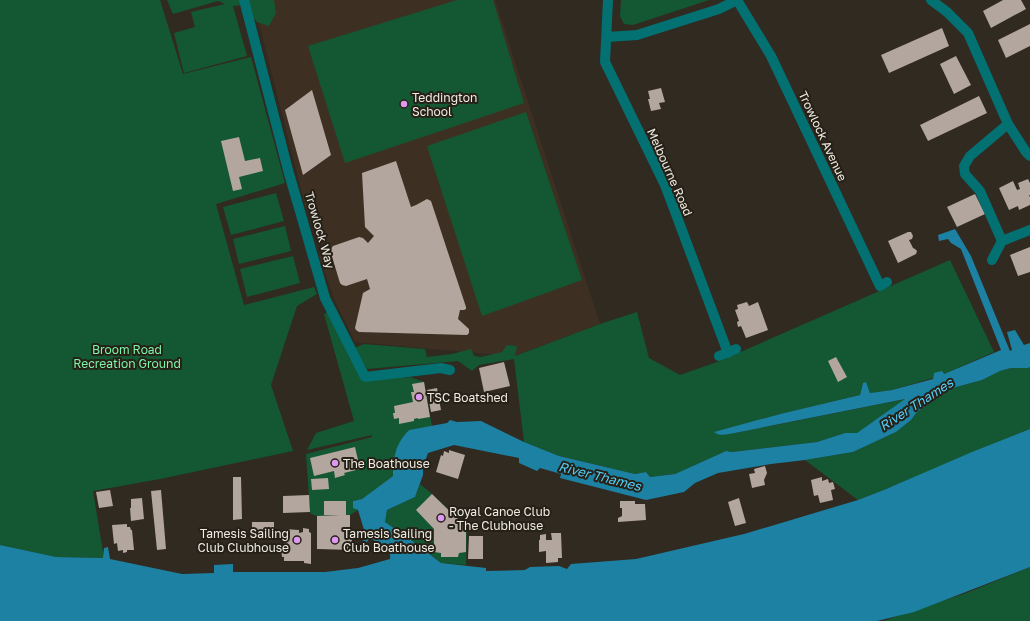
<svg xmlns="http://www.w3.org/2000/svg" width="1030" height="621" font-family="'Golos Text',sans-serif">
  <rect width="100%" height="100%" fill="#302a21"/>
  <polygon fill="#3d3022" points="253,0 495,0 600,324 514,356 355,342 334,299 319,256 322,241 315,217 306,209"/>
  <g fill="#135832">
    <polygon points="0,0 160,0 183,74 251,57 285,183 216,204 244,305 314,287 317,294 297,306 271,385 293,451 160,479 93,491 104,558 55,557 0,545"/>
    <polygon points="167,0 274,0 276,13 269,26 257,22 242,5 233,6 247,56 184,73 174,33 195,27 191,12 225,4 218,1 173,14"/>
    <polygon points="457,0 493,0 524,103 345,163 308,46"/>
    <polygon points="621,0 709,0 633,25 624,24 620,16"/>
    <polygon points="526,112 582,280 482,316 427,146"/>
    <polygon points="276,193 284,221 231,235 223,207"/>
    <polygon points="285,226 291,251 239,264 233,239"/>
    <polygon points="293,256 300,283 247,297 240,269"/>
    <polygon points="950,260 994,352 944,374 934,373 933,378 892,390 870,393 866,383 863,383 860,395 780,414 715,432 735,433 906,399 857,433 845,433 817,442 732,452 726,451 675,474 650,477 646,472 635,474 559,456 524,442 514,359 479,365 472,371 458,361 367,369 354,348 364,344 425,349 427,357 452,354 471,349 474,356 481,357 502,352 507,345 517,346 515,356 600,324 637,312 649,358 680,375 720,361"/>
    <polygon points="329,312 364,382 407,375 405,378 410,377 424,382 432,426 409,430 396,453 393,466 393,476 362,499 353,501 358,510 350,515 317,516 311,514 310,512 306,454 372,437 372,435 307,450 316,433 354,421 324,314"/>
    <path d="M1030 367V429C972 452 916 478 858 500L805 460 853 452 896 432 911 420 917 412 949 389 982 380 1000 371 1011 368H1028Z"/>
    <polygon points="420,484 432,494 467,527 466,565 441,563 411,540 385,522 387,510 415,497"/>
    <polygon points="1030,567 1030,621 883,621 969,592"/>
  </g>
  <path fill="#1c81a2" d="M955 229 971 256 1010 351 1012 350 1007 332 1015 330 1024 345 1030 343V367L1028 368H1011L1000 371 982 380 949 389 917 412 911 420 896 432 853 452 805 460 771 464 718 473 695 483 684 492 646 500 560 478 561 474 540 468 537 471 519 463V458L454 445 428 453 423 467V475L415 497 387 510 385 522 411 540 441 563 486 568V571L525 570 530 567 559 566 567 569 571 564 636 559 744 534 858 500 886 489 972 452 1030 429V567L914 612 877 621H0V545L56 557 103 558 104 548 108 547 110 559 182 574 214 573V565L233 564V572H325L358 568 390 559C392 548 378 543 370 538L367 542 362 540 365 533 358 510 353 508V501L362 499 393 476C393 464 394 451 401 440 403 437 406 433 409 430L447 423 450 420 457 422 481 421 524 442 559 456 635 474 646 472 650 477 675 474 726 451 732 452 817 442 845 433H857L905 399 735 433C728 434 720 437 714 432L780 414 860 395 863 383 866 382 870 393 892 390 933 379 934 373 942 371 944 374 1001 350 961 249 951 243 948 239 939 241 938 235Z"/>
  <g fill="none" stroke-linecap="round" stroke-linejoin="round">
    <polyline stroke="#54cefa" stroke-width="1" stroke-dasharray="5 4" stroke-linecap="butt" points="401,466 419,462"/>
  </g>
  <g fill="#b3a69e">
    <polygon points="1003,0 1021,0 1026,9 991,28 983,11"/>
    <polygon points="1030,24 1030,46 1006,58 998,40"/>
    <polygon points="942,28 949,46 889,73 881,55"/>
    <polygon points="956,56 971,85 954,94 940,64"/>
    <polygon points="661,88 665,102 659,103 661,109 651,111 648,99 650,99 648,91"/>
    <polygon points="312,90 331,155 303,175 285,110"/>
    <polygon points="979,96 987,113 928,141 920,125"/>
    <polygon points="239,137 245,161 260,158 263,171 239,177 242,189 233,191 221,141"/>
    <polygon points="396,161 411,207 416,205 427,199 431,201 466,307 466,309 464,310 460,310 458,319 469,329 469,333 467,335 359,332 356,330 355,328 363,293 370,289 367,279 346,286 342,285 340,283 330,250 333,246 359,237 363,238 368,243 374,236 365,227 362,173"/>
    <polygon points="1028,179 1030,183 1030,195 1029,195 1030,197 1030,205 1019,210 1018,206 1009,210 999,188 1013,181 1017,190 1020,189 1018,183"/>
    <polygon points="975,194 985,214 957,227 947,207"/>
    <polygon points="908,232 911,232 913,236 912,239 909,240 913,248 915,249 917,251 916,254 898,263 888,241"/>
    <polygon points="1030,247 1030,272 1018,276 1010,255"/>
    <polygon points="747,302 749,306 758,302 768,330 746,338 741,326 738,327 737,322 739,321 735,310 738,309 737,305"/>
    <polygon points="836,357 847,377 838,382 828,361"/>
    <polygon points="504,362 510,386 484,392 479,368"/>
    <polygon points="424,382 430,417 418,419 418,418 414,419 414,421 399,424 399,418 394,419 393,413 395,413 394,406 413,402 411,392 414,392 412,384"/>
    <polygon points="437,388 441,410 431,412 427,390"/>
    <polygon points="355,447 360,469 344,473 345,475 335,478 334,471 314,476 310,458"/>
    <polygon points="449,450 465,455 458,479 436,472 441,455 443,456 444,451 449,453"/>
    <polygon points="765,466 767,473 764,480 765,485 752,488 749,474 755,473 754,469"/>
    <polygon points="233,477 241,477 242,519 233,520"/>
    <polygon points="822,477 822,481 828,479 829,483 833,482 835,489 831,490 833,500 820,503 818,495 814,496 811,480"/>
    <polygon points="328,478 329,489 312,490 311,479"/>
    <polygon points="110,490 113,506 99,508 96,492"/>
    <polygon points="161,490 166,549 157,550 151,491"/>
    <polygon points="432,494 466,527 466,552 459,553 458,557 441,557 441,553 434,552 434,529 416,510"/>
    <polygon points="309,495 310,512 283,513 283,496"/>
    <polygon points="142,498 144,519 131,521 130,508 131,508 131,499"/>
    <polygon points="739,498 746,523 735,526 728,502"/>
    <polygon points="324,501 346,501 346,515 350,515 350,530 352,530 352,550 317,549 317,516 340,515 324,515"/>
    <polygon points="620,501 635,501 635,504 645,504 646,520 618,522 618,518 622,516 622,508 620,508"/>
    <rect x="252" y="522" width="22" height="11"/>
    <polygon points="127,524 127,527 130,527 131,530 132,530 134,550 127,550 127,552 123,553 123,550 118,551 117,543 114,544 112,525"/>
    <polygon points="303,528 309,529 309,532 311,533 311,564 304,563 304,561 284,561 284,557 282,557 281,547 284,547 284,529 299,530 299,533 303,532"/>
    <polygon points="551,533 561,533 562,558 558,558 558,562 546,563 546,551 539,552 539,540 540,540 540,535 546,534 546,540 552,540"/>
    <polygon points="469,536 483,536 483,559 468,559"/>
  </g>
  <g fill="none" stroke-linecap="round" stroke-linejoin="round">
    <g stroke="#037072" stroke-width="10">
      <polyline points="244,0 288,170 325,298 365,377 441,368 450,370"/>
      <polyline points="608,0 605,62 665,185 728,353"/>
      <polyline points="737,0 771,56 880,286 887,282"/>
      <polyline points="931,0 947,12 968,33 1008,124 1026,152 1030,156"/>
      <polyline points="607,37 637,35 719,9 737,0"/>
      <polyline points="1002,241 980,191 965,174 964,166 970,156 1008,124"/>
      <polyline points="992,260 1002,241 1030,230"/>
      <polyline points="719,356 736,349"/>
    </g>
  </g>
  <g fill="#df98f1" stroke="#262117" stroke-width="1.5">
    <circle cx="404" cy="104" r="4"/>
    <circle cx="419" cy="397" r="4"/>
    <circle cx="335" cy="463" r="4"/>
    <circle cx="441" cy="518" r="4"/>
    <circle cx="297" cy="540" r="4"/>
    <circle cx="335" cy="540" r="4"/>
  </g>
  <g text-anchor="middle" dominant-baseline="central" stroke-width="4" stroke-linejoin="round" paint-order="stroke">
    <g font-size="12" fill="#f0ece5" stroke="#262117" text-anchor="start">
      <text x="412" y="97">Teddington<tspan x="412" dy="14">School</tspan></text>
      <text x="427" y="397">TSC Boatshed</text>
      <text x="343" y="463">The Boathouse</text>
      <text x="449" y="511">Royal Canoe Club<tspan x="449" dy="14">- The Clubhouse</tspan></text>
      <text x="289" y="533" text-anchor="end">Tamesis Sailing<tspan x="289" dy="14">Club Clubhouse</tspan></text>
      <text x="343" y="533">Tamesis Sailing<tspan x="343" dy="14">Club Boathouse</tspan></text>
    </g>
    <g font-size="12" fill="#f0ece5" stroke="#262117">
      <text transform="translate(823 136) rotate(65)">Trowlock Avenue</text>
      <text transform="translate(670 172) rotate(66)">Melbourne Road</text>
      <text transform="translate(320 230) rotate(74)">Trowlock Way</text>
    </g>
    <g font-size="12" fill="#7cf7aa" stroke="#262117">
      <text x="127" y="349">Broom Road<tspan x="127" dy="14">Recreation Ground</tspan></text>
    </g>
    <g font-size="13" font-style="italic" fill="#54cefa" stroke="#262117">
      <text transform="translate(916 404) rotate(-33)">River Thames</text>
      <text transform="translate(600 476) rotate(14)">River Thames</text>
    </g>
  </g>
</svg>
